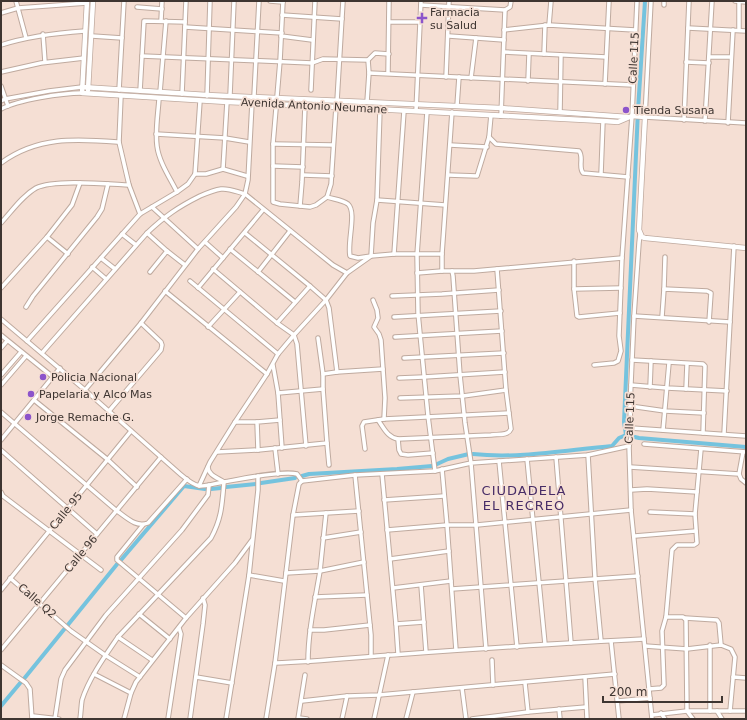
<svg xmlns="http://www.w3.org/2000/svg" width="747" height="720" font-family="'DejaVu Sans',sans-serif">
  <rect width="100%" height="100%" fill="#f5dfd4"/>
  <g fill="none" stroke-linecap="round" stroke-linejoin="round">
    <g stroke="#75c3de" stroke-width="4">
      <polyline points="645,1 638,110 624,422 626,435 639,438 746,447"/>
      <path d="M473 454C519 459 566 450 612 446L619 438 626 435"/>
      <polyline points="435,465 448,459 469,454"/>
      <polyline points="302,476 309,474 397,469 432,466"/>
      <polyline points="261,483 295,478"/>
      <polyline points="226,487 256,484"/>
      <polyline points="211,489 221,488"/>
      <polyline points="121,560 184,486 205,489"/>
      <polyline points="67,626 118,563"/>
      <polyline points="23,680 66,627"/>
      <polyline points="1,706 21,682"/>
    </g>
    <defs>
      <g id="minor">
        <polyline points="16,1 26,38"/>
        <polyline points="270,1 283,2"/>
        <polyline points="283,1 280,61 273,144 273,202 280,204 310,207 316,205 327,197 331,184 336,107"/>
        <polyline points="651,1 645,117 746,123"/>
        <polyline points="735,1 746,2"/>
        <polyline points="421,5 505,10 510,7 511,1"/>
        <polyline points="664,5 664,1"/>
        <polyline points="137,7 162,9"/>
        <polyline points="1,13 18,8 87,3"/>
        <polyline points="282,15 342,19"/>
        <polyline points="161,21 162,1"/>
        <polyline points="389,22 421,22"/>
        <polyline points="549,25 551,1"/>
        <polyline points="185,27 282,33"/>
        <polyline points="688,28 746,31"/>
        <polyline points="504,30 549,25 635,30"/>
        <polyline points="739,30 739,1"/>
        <polyline points="43,34 45,62"/>
        <polyline points="92,36 122,38"/>
        <polyline points="281,36 312,40"/>
        <polyline points="449,36 504,40"/>
        <path d="M1 45C29 36 56 33 85 31"/>
        <polyline points="504,52 606,57"/>
        <polyline points="544,54 545,25"/>
        <polyline points="142,56 312,63 323,59 368,60 375,53 389,54"/>
        <polyline points="709,57 731,57"/>
        <polyline points="686,62 709,63"/>
        <polyline points="1,72 41,63 84,58"/>
        <polyline points="369,73 633,85"/>
        <polyline points="388,73 389,1"/>
        <polyline points="446,77 449,1"/>
        <polyline points="471,78 476,38"/>
        <polyline points="528,81 529,54"/>
        <polyline points="605,84 609,1"/>
        <polyline points="1,86 8,106"/>
        <polyline points="119,90 124,1"/>
        <polyline points="311,90 315,1"/>
        <polyline points="140,91 144,21 185,22"/>
        <polyline points="160,92 166,21"/>
        <polyline points="182,94 186,1"/>
        <polyline points="230,95 234,1"/>
        <polyline points="121,96 119,142 129,185 140,214"/>
        <polyline points="207,96 210,1"/>
        <polyline points="254,96 259,1"/>
        <polyline points="1,101 5,99 49,91 82,87"/>
        <polyline points="337,101 343,1"/>
        <polyline points="367,102 369,73 368,60"/>
        <polyline points="457,106 459,77"/>
        <path d="M1 109C18 100 62 93 82 93"/>
        <polyline points="416,111 421,1"/>
        <polyline points="427,112 417,255 418,313 428,416 435,471"/>
        <polyline points="560,112 561,55"/>
        <path d="M491 115 489 137 496 144 579 151C584 157 578 167 583 173L628 177"/>
        <polyline points="501,116 505,10"/>
        <polyline points="684,120 689,1"/>
        <polyline points="705,121 712,1"/>
        <polyline points="728,123 733,30"/>
        <polyline points="156,134 225,138 249,142"/>
        <polyline points="273,144 333,145"/>
        <polyline points="450,145 487,147"/>
        <path d="M1 163C38 136 76 139 119 142"/>
        <polyline points="273,166 303,167"/>
        <polyline points="223,169 227,102"/>
        <polyline points="195,174 206,174 223,169 247,176"/>
        <polyline points="601,174 603,121"/>
        <polyline points="303,175 332,176"/>
        <polyline points="448,175 477,176 489,137"/>
        <polyline points="177,192 188,184 195,174 200,101"/>
        <path d="M327 197C333 199 343 200 348 204 357 212 347 242 350 256L358 258 371 256 373 223 377 200 380 109"/>
        <polyline points="377,200 445,205"/>
        <polyline points="300,206 302,182 305,106"/>
        <polyline points="152,207 198,249"/>
        <path d="M1 223C12 211 22 196 36 188 54 179 108 184 129 185"/>
        <polyline points="147,233 167,251"/>
        <polyline points="245,233 310,286 326,300 329,308 337,372"/>
        <polyline points="122,234 136,245"/>
        <polyline points="640,234 639,243 634,316 630,406 631,438 629,446 631,510 652,719"/>
        <polyline points="47,237 68,254"/>
        <polyline points="205,242 223,258"/>
        <polyline points="230,249 295,302"/>
        <polyline points="394,254 404,111"/>
        <polyline points="442,254 452,112"/>
        <polyline points="101,258 115,269"/>
        <polyline points="574,261 574,289 577,316 579,317 620,313"/>
        <polyline points="92,267 106,279"/>
        <polyline points="213,269 277,323 294,335 297,344 306,446"/>
        <polyline points="452,271 474,271 622,258"/>
        <polyline points="150,272 167,251 185,265"/>
        <polyline points="258,272 290,231"/>
        <polyline points="417,273 442,271"/>
        <polyline points="190,281 278,354"/>
        <polyline points="1,288 47,237 72,205 80,183"/>
        <polyline points="198,288 263,210"/>
        <polyline points="574,289 621,288"/>
        <polyline points="664,289 665,257"/>
        <polyline points="165,291 267,374"/>
        <polyline points="392,296 442,294 499,290"/>
        <polyline points="373,300 377,310 378,318 374,327 379,334 381,340 385,398 384,419"/>
        <polyline points="26,307 33,296 97,217 102,209 108,184"/>
        <polyline points="634,316 730,322"/>
        <polyline points="394,317 501,311"/>
        <polyline points="662,317 664,289 707,291 711,293 709,322"/>
        <path d="M1 319 85 390 179 473C185 478 192 485 200 486 208 486 216 483 224 482 241 479 283 470 297 474L302 481"/>
        <polyline points="277,323 310,286"/>
        <polyline points="208,327 240,292"/>
        <polyline points="1,335 53,377"/>
        <polyline points="395,337 502,331"/>
        <path d="M27 341 140 214 177 192C170 178 159 162 157 146 155 131 158 114 159 99"/>
        <polyline points="1,348 7,341"/>
        <path d="M42 353 147 233C165 216 178 207 200 196 207 193 214 190 221 189 229 188 237 192 245 194L333 265 347 273"/>
        <polyline points="404,358 504,353"/>
        <polyline points="632,360 703,364 705,366 703,433"/>
        <polyline points="273,365 278,393 282,448"/>
        <polyline points="594,365 614,363 618,361 621,351 619,336 622,258 632,116 637,1"/>
        <polyline points="323,374 337,372 383,369"/>
        <polyline points="1,375 21,352"/>
        <polyline points="399,378 424,377 505,372"/>
        <polyline points="1,385 26,356"/>
        <polyline points="631,385 667,388 727,391"/>
        <polyline points="650,387 651,361"/>
        <polyline points="686,389 687,364"/>
        <polyline points="85,390 141,323 198,249 236,207 245,194 248,180 252,103"/>
        <polyline points="278,393 323,389"/>
        <polyline points="400,398 463,396 506,390"/>
        <polyline points="34,400 107,459 137,487"/>
        <polyline points="630,406 665,411 704,413"/>
        <polyline points="109,411 161,350 162,345 161,342 141,323"/>
        <path d="M1 412 117 511C126 517 136 528 148 523L187 479"/>
        <path d="M378 420C384 428 387 437 398 439L491 435C498 434 508 436 511 429L506 390 497 269"/>
        <polyline points="235,422 257,422"/>
        <polyline points="631,428 746,436"/>
        <polyline points="663,430 669,363"/>
        <polyline points="724,434 734,246"/>
        <polyline points="398,439 399,450 401,454 408,455 433,453"/>
        <polyline points="1,440 60,368"/>
        <polyline points="327,443 329,465"/>
        <polyline points="644,444 746,452"/>
        <polyline points="275,448 278,474"/>
        <polyline points="365,449 362,426 364,422 384,419 509,413"/>
        <polyline points="1,450 97,534"/>
        <polyline points="258,450 257,422 280,420"/>
        <polyline points="217,452 258,450 327,443 323,389 323,374 318,338"/>
        <polyline points="588,455 595,578 601,641"/>
        <polyline points="556,457 571,643"/>
        <polyline points="527,459 545,644"/>
        <polyline points="499,461 517,647"/>
        <polyline points="630,467 739,474 741,479 746,483"/>
        <polyline points="442,469 447,525 456,650"/>
        <polyline points="382,474 396,624 398,654"/>
        <polyline points="739,474 743,452"/>
        <polyline points="355,475 371,635 371,656"/>
        <polyline points="199,486 210,462 235,422 267,374 278,354 294,335 326,300 347,273 371,256 394,254 442,254 442,271 452,271 453,276 460,375 465,423 471,463 435,471 355,475 302,481 299,484 293,515 275,663 266,719"/>
        <polyline points="631,490 647,489 697,492"/>
        <polyline points="1,492 3,496 101,570"/>
        <polyline points="384,500 444,496"/>
        <polyline points="650,512 695,514"/>
        <polyline points="293,515 359,511"/>
        <polyline points="143,525 117,557 117,560 186,618"/>
        <polyline points="387,530 447,525 477,525 631,510"/>
        <polyline points="635,536 696,531"/>
        <polyline points="323,538 361,532"/>
        <polyline points="390,559 449,551"/>
        <polyline points="286,573 320,571 364,562"/>
        <polyline points="249,575 284,581"/>
        <polyline points="10,578 71,631 105,655 140,677"/>
        <polyline points="421,585 426,652"/>
        <polyline points="393,588 451,581"/>
        <polyline points="452,589 638,576"/>
        <polyline points="1,590 131,431"/>
        <polyline points="315,597 367,595"/>
        <polyline points="139,614 170,639"/>
        <polyline points="666,617 683,617 686,620 687,711 693,719"/>
        <polyline points="685,618 717,620 719,623 721,645"/>
        <polyline points="396,624 424,622"/>
        <polyline points="310,630 324,630 370,625"/>
        <polyline points="118,637 152,660"/>
        <polyline points="611,641 619,719"/>
        <polyline points="645,646 687,649 721,645 731,649 735,657 730,711"/>
        <polyline points="486,649 471,463 588,455 629,446"/>
        <polyline points="1,650 161,457"/>
        <polyline points="492,660 493,685"/>
        <path d="M308 662C308 631 315 601 320 571 322 552 324 532 326 513"/>
        <path d="M275 663C313 662 351 658 390 655 475 649 559 643 644 639"/>
        <polyline points="1,665 26,683 30,689 32,719"/>
        <polyline points="94,674 131,693"/>
        <polyline points="196,677 232,683"/>
        <polyline points="585,677 587,719"/>
        <polyline points="733,677 746,678"/>
        <polyline points="525,683 528,712"/>
        <polyline points="462,688 466,719"/>
        <polyline points="649,689 661,688 664,685 662,631 666,617 672,550 677,545 694,545 697,543 695,514 701,449"/>
        <polyline points="302,701 347,696 379,695 615,674"/>
        <polyline points="618,701 650,698"/>
        <polyline points="559,709 560,719"/>
        <polyline points="710,711 710,645"/>
        <polyline points="717,711 722,719"/>
        <polyline points="661,713 665,719"/>
        <polyline points="652,715 687,711 746,711"/>
        <polyline points="33,716 59,719"/>
        <polyline points="55,718 61,679 65,670 106,615 182,530 208,495 209,485"/>
        <polyline points="299,718 307,719"/>
        <path d="M80 719C81 713 81 706 82 700 89 678 105 656 118 637L211 538C222 518 222 504 224 482 218 478 208 475 208 467"/>
        <polyline points="124,719 131,693 136,682 186,618 235,563 252,540"/>
        <polyline points="168,719 181,634 179,628"/>
        <polyline points="190,719 203,624 205,605 203,598"/>
        <polyline points="226,719 249,575 258,490 258,476"/>
        <polyline points="298,719 305,675"/>
        <polyline points="342,719 347,696"/>
        <polyline points="374,719 388,655"/>
        <polyline points="406,719 413,692"/>
        <polyline points="472,719 528,712 586,707"/>
      </g>
      <g id="tertiary">
        <polyline points="87,1 82,93 227,102 336,107 603,121 618,122 632,116 645,117 639,230 642,237 645,238 746,248"/>
        <polyline points="82,87 207,95 501,108 628,117"/>
        <polyline points="88,90 93,1"/>
      </g>
    </defs>
    <use href="#minor" stroke="#bfaa9f" stroke-width="5.5"/>
    <use href="#tertiary" stroke="#bfaa9f" stroke-width="6"/>
    <use href="#minor" stroke="#fff" stroke-width="3.5"/>
    <use href="#tertiary" stroke="#fff" stroke-width="4.5"/>
  </g>
  <g fill="#8c54cb" stroke="#f5dfd4" stroke-width="1.5">
    <path d="M420 12h4v4h4v4h-4v4h-4v-4h-4v-4h4z"/>
    <circle cx="626" cy="110" r="4"/>
    <circle cx="43" cy="377" r="4"/>
    <circle cx="31" cy="394" r="4"/>
    <circle cx="28" cy="417" r="4"/>
  </g>
  <g text-anchor="middle" dominant-baseline="central" stroke-width="3.5" stroke-linejoin="round" paint-order="stroke">
    <g font-size="11" fill="#3e3531" stroke="#f5dfd4" text-anchor="start">
      <text x="430" y="12">Farmacia<tspan x="430" dy="13">su Salud</tspan></text>
      <text x="634" y="110">Tienda Susana</text>
      <text x="51" y="377">Policia Nacional</text>
      <text x="39" y="394">Papelaria y Alco Mas</text>
      <text x="36" y="417">Jorge Remache G.</text>
    </g>
    <g font-size="11" fill="#3e3531" stroke="#f5dfd4">
      <text transform="translate(634 58) rotate(-87)">Calle 115</text>
      <text transform="translate(314 106) rotate(3)">Avenida Antonio Neumane</text>
      <text transform="translate(630 418) rotate(-88)">Calle 115</text>
      <text transform="translate(66 511) rotate(-51)">Calle 95</text>
      <text transform="translate(81 554) rotate(-50)">Calle 96</text>
      <text transform="translate(37 601) rotate(41)">Calle Q2</text>
    </g>
    <g font-size="13" letter-spacing="1" fill="#472c66" stroke="#f5dfd4">
      <text x="524" y="490">CIUDADELA<tspan x="524" dy="15">EL RECREO</tspan></text>
    </g>
  </g>
  <rect width="747" height="720" fill="none" stroke="#3e3531" stroke-width="4"/>
  <path d="M603 696v6h119v-6" fill="none" stroke="#3e3531" stroke-width="2"/>
  <text x="609" y="696" font-size="12" fill="#3e3531" stroke="#f5dfd4" stroke-width="3" paint-order="stroke">200 m</text>
</svg>
